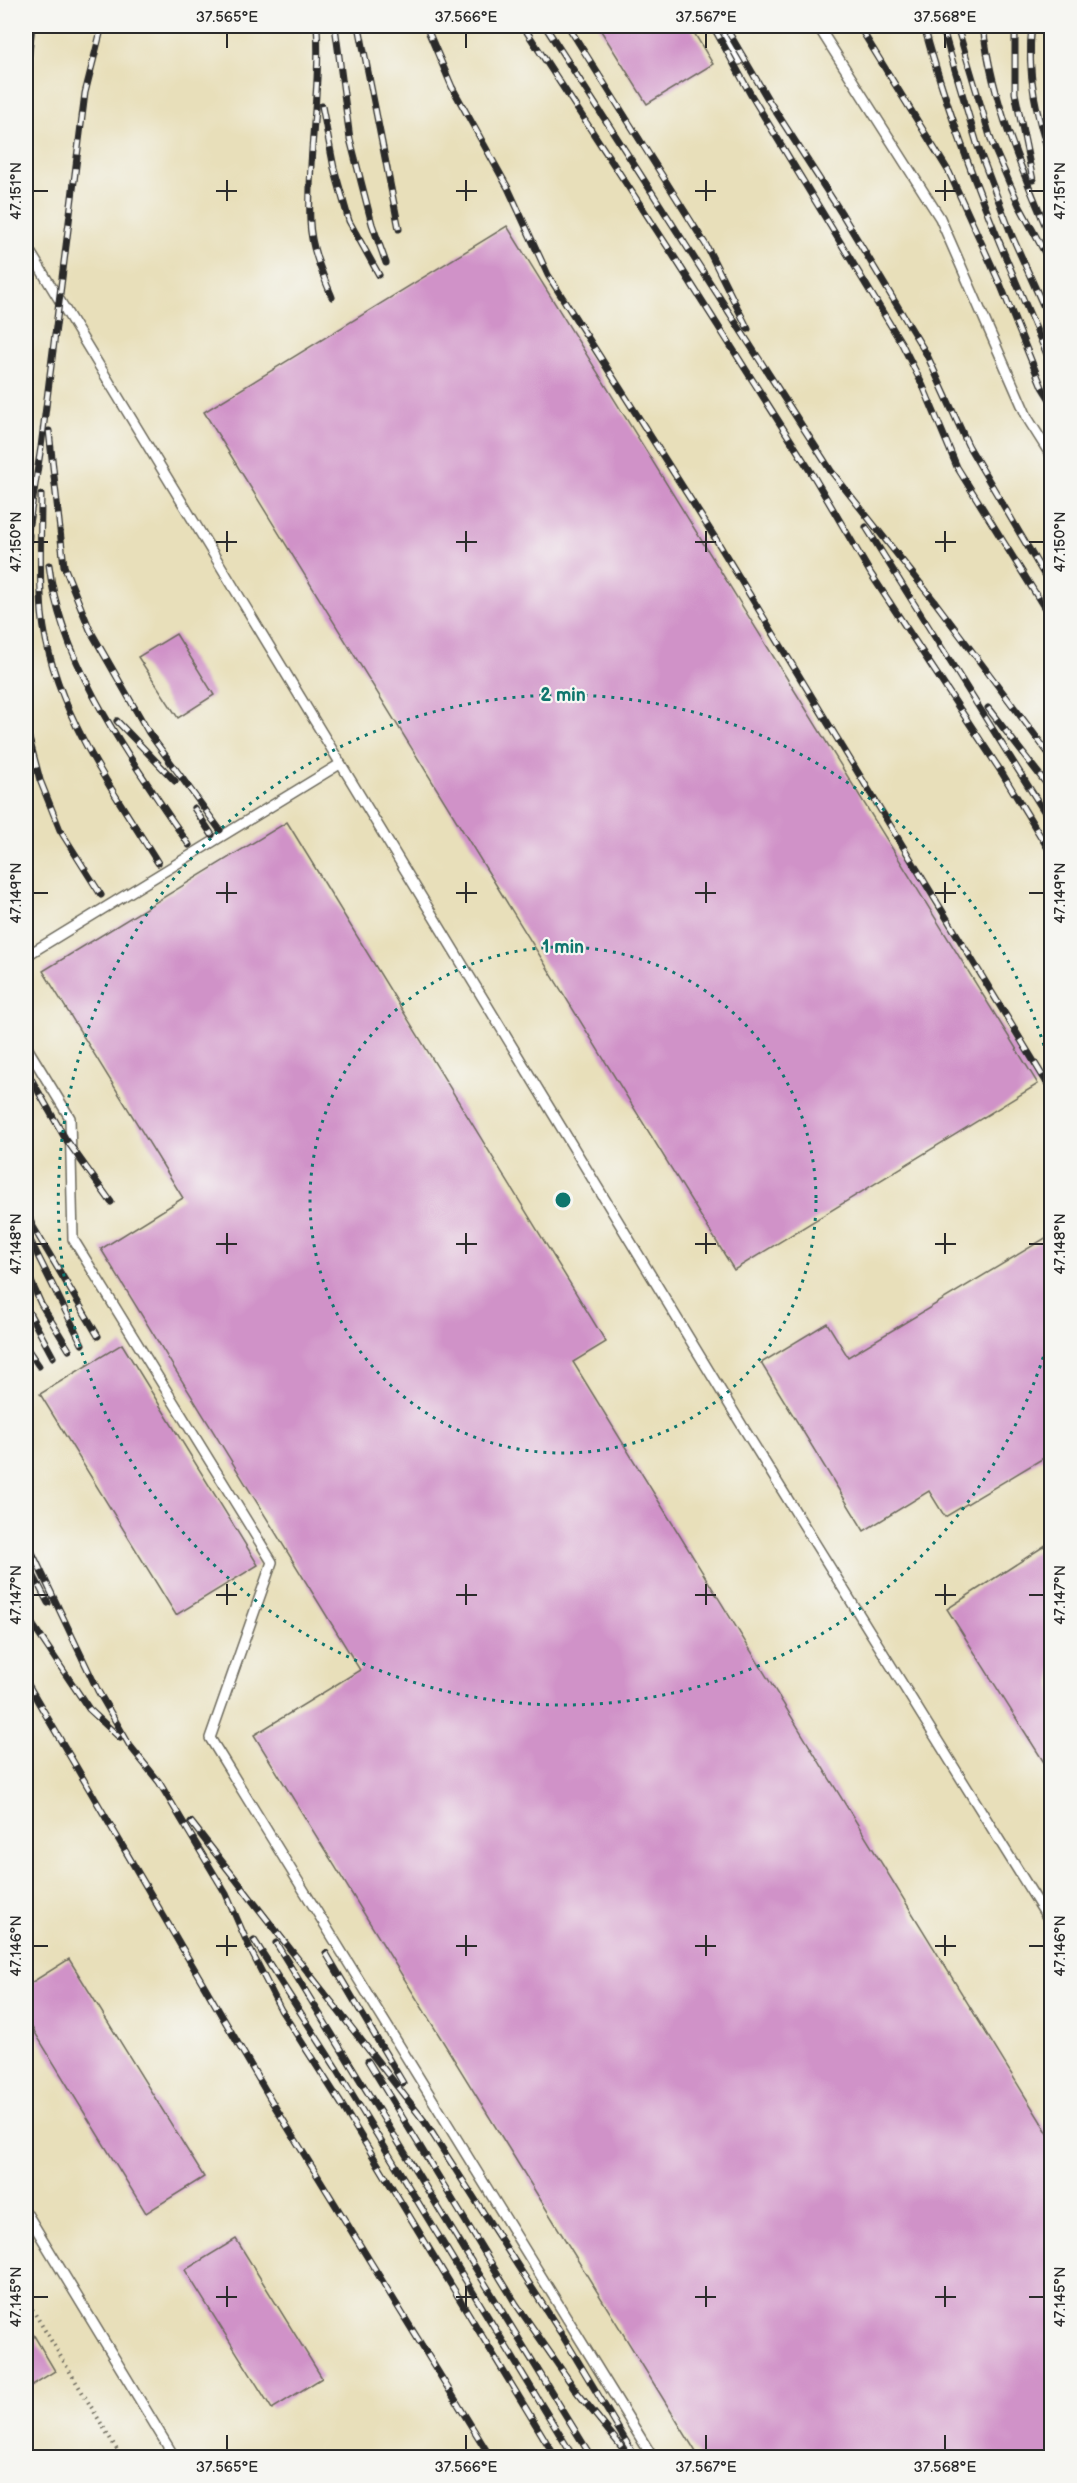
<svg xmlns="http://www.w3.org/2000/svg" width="1077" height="2483" font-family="'Balsamiq Sans',sans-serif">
  <rect width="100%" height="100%" fill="#f6f6f2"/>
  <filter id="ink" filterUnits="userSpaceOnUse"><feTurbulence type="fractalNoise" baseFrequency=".0167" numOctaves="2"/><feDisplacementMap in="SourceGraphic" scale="12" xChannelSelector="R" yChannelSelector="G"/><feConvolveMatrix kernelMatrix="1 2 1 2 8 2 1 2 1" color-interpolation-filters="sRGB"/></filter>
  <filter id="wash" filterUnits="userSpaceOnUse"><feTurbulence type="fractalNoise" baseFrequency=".008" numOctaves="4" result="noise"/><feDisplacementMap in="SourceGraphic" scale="24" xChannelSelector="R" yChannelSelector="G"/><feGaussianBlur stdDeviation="1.35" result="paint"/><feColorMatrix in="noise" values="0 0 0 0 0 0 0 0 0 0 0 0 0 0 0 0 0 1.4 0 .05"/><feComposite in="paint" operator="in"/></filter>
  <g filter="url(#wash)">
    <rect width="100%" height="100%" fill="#e8dfba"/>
    <g id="blocks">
      <g fill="#d092c8">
        <polygon points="598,26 690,26 713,64 647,104"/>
        <polygon points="507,226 1038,1084 734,1270 204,412"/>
        <polygon points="176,634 214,695 178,718 138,657"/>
        <polygon points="287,822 606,1342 573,1362 1052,2140 1052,2457 699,2457 254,1735 360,1670 101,1249 183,1198 43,971"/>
        <polygon points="1052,1234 1052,1453 945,1517 929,1491 864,1531 761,1363 827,1323 848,1357"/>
        <polygon points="122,1344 258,1565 176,1615 40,1394"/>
        <polygon points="1052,1541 1052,1775 947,1609"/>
        <polygon points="69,1959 204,2177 146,2213 26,2018 26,1986"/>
        <polygon points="236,2239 322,2378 272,2409 185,2270"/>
        <polygon points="26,2322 55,2371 26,2389"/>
      </g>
    </g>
  </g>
  <g filter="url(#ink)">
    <use href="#blocks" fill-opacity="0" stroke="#6d6a5d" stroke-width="1.5"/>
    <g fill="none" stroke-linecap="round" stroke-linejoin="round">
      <defs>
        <g id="service">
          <polyline points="718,26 739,60"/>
          <polyline points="818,26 940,218 1028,419 1052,457"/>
          <polyline points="26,245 746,1432 1052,1925"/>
          <polyline points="26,956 340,764"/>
          <polyline points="26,1046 70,1118 73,1239 272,1562 210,1738 653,2458"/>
          <polyline points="26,2212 175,2458"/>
        </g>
      </defs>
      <use href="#service" stroke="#6d6a5d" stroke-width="12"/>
      <polyline stroke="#6d6a5d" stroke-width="4" stroke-dasharray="1.5 4.5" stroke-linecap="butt" points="26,2299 122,2458"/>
      <use href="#service" stroke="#fff" stroke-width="9"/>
      <defs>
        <g id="rail">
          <path d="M317 26C321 91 307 157 310 222 311 248 322 273 332 297"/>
          <polyline points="335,26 350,139 372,224 386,263"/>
          <polyline points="359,26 399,229"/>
          <polyline points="426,26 452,87 508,188 548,275 717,541 1047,1083"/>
          <polyline points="523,26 673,255 814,477 871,574 1002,773 1052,855"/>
          <polyline points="545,26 831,471 935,602 1052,758"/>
          <polyline points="568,26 706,245 748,329"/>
          <polyline points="713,26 751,95 902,344 923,386 957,467 1052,620"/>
          <polyline points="725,26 769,101 842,214 927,355 968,445 1052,588"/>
          <polyline points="859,26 949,172 1001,286 1042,387 1052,403"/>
          <path d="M924 26C956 144 1003 253 1052 366"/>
          <polyline points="942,26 978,147 1012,236 1052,325"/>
          <polyline points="957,26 992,143 1019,205 1052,266"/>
          <path d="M983 26C992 102 1022 171 1052 241"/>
          <polyline points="1015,26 1015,93 1033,180"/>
          <path d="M1032 26C1026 73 1037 118 1052 164"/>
          <polyline points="26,78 32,26"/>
          <polyline points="322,106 334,168 349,221 379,275"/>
          <polyline points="49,431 64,566 90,630 149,733 220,830"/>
          <path d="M41 495C41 534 39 574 42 613 51 706 111 787 158 863"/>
          <polyline points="866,527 1052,824"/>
          <polyline points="26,543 41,447 85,93 102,26"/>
          <path d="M49 565C61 667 133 762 189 845"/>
          <polyline points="26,572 29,535"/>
          <polyline points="988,708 1052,791"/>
          <polyline points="117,721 175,781"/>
          <polyline points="26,727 40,780 60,830 101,895"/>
          <polyline points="194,808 212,835"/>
          <polyline points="26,1070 65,1138 111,1202"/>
          <polyline points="26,1208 32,1225 98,1336"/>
          <polyline points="26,1232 82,1344"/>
          <polyline points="26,1270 41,1304 69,1350"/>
          <polyline points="26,1307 53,1357"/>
          <polyline points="26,1347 39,1366"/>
          <polyline points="26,1532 29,1546 98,1691 130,1746 159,1782 226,1894 250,1949 281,2010 342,2105 556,2458"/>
          <polyline points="26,1561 48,1603"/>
          <polyline points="26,1615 89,1709 120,1738"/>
          <polyline points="26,1681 274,2105 491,2458"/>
          <polyline points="191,1822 425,2122 561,2333 636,2458"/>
          <polyline points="254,1940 338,2071 574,2458"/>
          <polyline points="276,1943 592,2458"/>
          <polyline points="326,1953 403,2083"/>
          <polyline points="368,2061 516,2304 577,2392 629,2456"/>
        </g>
      </defs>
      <use href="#rail" stroke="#2b2b2b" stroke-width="7"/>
      <use href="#rail" stroke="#f6f6f2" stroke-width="4.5" stroke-dasharray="14" stroke-linecap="butt"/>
    </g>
  </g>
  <path fill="none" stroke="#2b2b2b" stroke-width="2" d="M227 33V48M466 33V48M706 33V48M945 33V48M227 180V201M466 180V201M706 180V201M945 180V201M33 191H48M216 191H237M456 191H477M695 191H716M935 191H956M1029 191H1044M227 531V552M466 531V552M706 531V552M945 531V552M33 542H48M216 542H237M456 542H477M695 542H716M935 542H956M1029 542H1044M227 882V903M466 882V903M706 882V903M945 882V903M33 893H48M216 893H237M456 893H477M695 893H716M935 893H956M1029 893H1044M227 1233V1254M466 1233V1254M706 1233V1254M945 1233V1254M33 1244H48M216 1244H237M456 1244H477M695 1244H716M935 1244H956M1029 1244H1044M227 1584V1605M466 1584V1605M706 1584V1605M945 1584V1605M33 1595H48M216 1595H237M456 1595H477M695 1595H716M935 1595H956M1029 1595H1044M227 1935V1956M466 1935V1956M706 1935V1956M945 1935V1956M33 1946H48M216 1946H237M456 1946H477M695 1946H716M935 1946H956M1029 1946H1044M227 2286V2307M466 2286V2307M706 2286V2307M945 2286V2307M33 2297H48M216 2297H237M456 2297H477M695 2297H716M935 2297H956M1029 2297H1044M227 2435V2450M466 2435V2450M706 2435V2450M945 2435V2450"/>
  <g fill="none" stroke="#0f766e" stroke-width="3" stroke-dasharray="3 6">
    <circle cx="563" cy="1200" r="253"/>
    <path d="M1051 1331A505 505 0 1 1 1051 1069"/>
  </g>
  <circle cx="563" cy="1200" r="9" fill="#0f766e" stroke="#f6f6f2" stroke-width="3"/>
  <g font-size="18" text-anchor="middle" font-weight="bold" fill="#0f766e" stroke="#f6f6f2" stroke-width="4.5" stroke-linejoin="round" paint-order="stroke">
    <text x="563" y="701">2 min</text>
    <text x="563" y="953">1 min</text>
  </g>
  <rect width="1077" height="2483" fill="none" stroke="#f6f6f2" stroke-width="66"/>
  <rect x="33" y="33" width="1011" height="2417" fill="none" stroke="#2b2b2b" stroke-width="2"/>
  <g font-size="15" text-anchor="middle" fill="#2b2b2b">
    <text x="227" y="22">37.565°E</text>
    <text x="466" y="22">37.566°E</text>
    <text x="706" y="22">37.567°E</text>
    <text x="945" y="22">37.568°E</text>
    <text transform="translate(16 191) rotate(-90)" y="5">47.151°N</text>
    <text transform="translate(1060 191) rotate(-90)" y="5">47.151°N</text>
    <text transform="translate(16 542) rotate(-90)" y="5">47.150°N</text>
    <text transform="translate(1060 542) rotate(-90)" y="5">47.150°N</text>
    <text transform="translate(16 893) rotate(-90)" y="5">47.149°N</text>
    <text transform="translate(1060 893) rotate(-90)" y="5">47.149°N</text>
    <text transform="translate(16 1244) rotate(-90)" y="5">47.148°N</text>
    <text transform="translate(1060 1244) rotate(-90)" y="5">47.148°N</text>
    <text transform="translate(16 1595) rotate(-90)" y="5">47.147°N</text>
    <text transform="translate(1060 1595) rotate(-90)" y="5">47.147°N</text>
    <text transform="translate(16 1946) rotate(-90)" y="5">47.146°N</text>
    <text transform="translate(1060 1946) rotate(-90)" y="5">47.146°N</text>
    <text transform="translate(16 2297) rotate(-90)" y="5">47.145°N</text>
    <text transform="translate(1060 2297) rotate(-90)" y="5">47.145°N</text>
    <text x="227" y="2472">37.565°E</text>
    <text x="466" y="2472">37.566°E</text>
    <text x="706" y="2472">37.567°E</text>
    <text x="945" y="2472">37.568°E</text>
  </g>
</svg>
